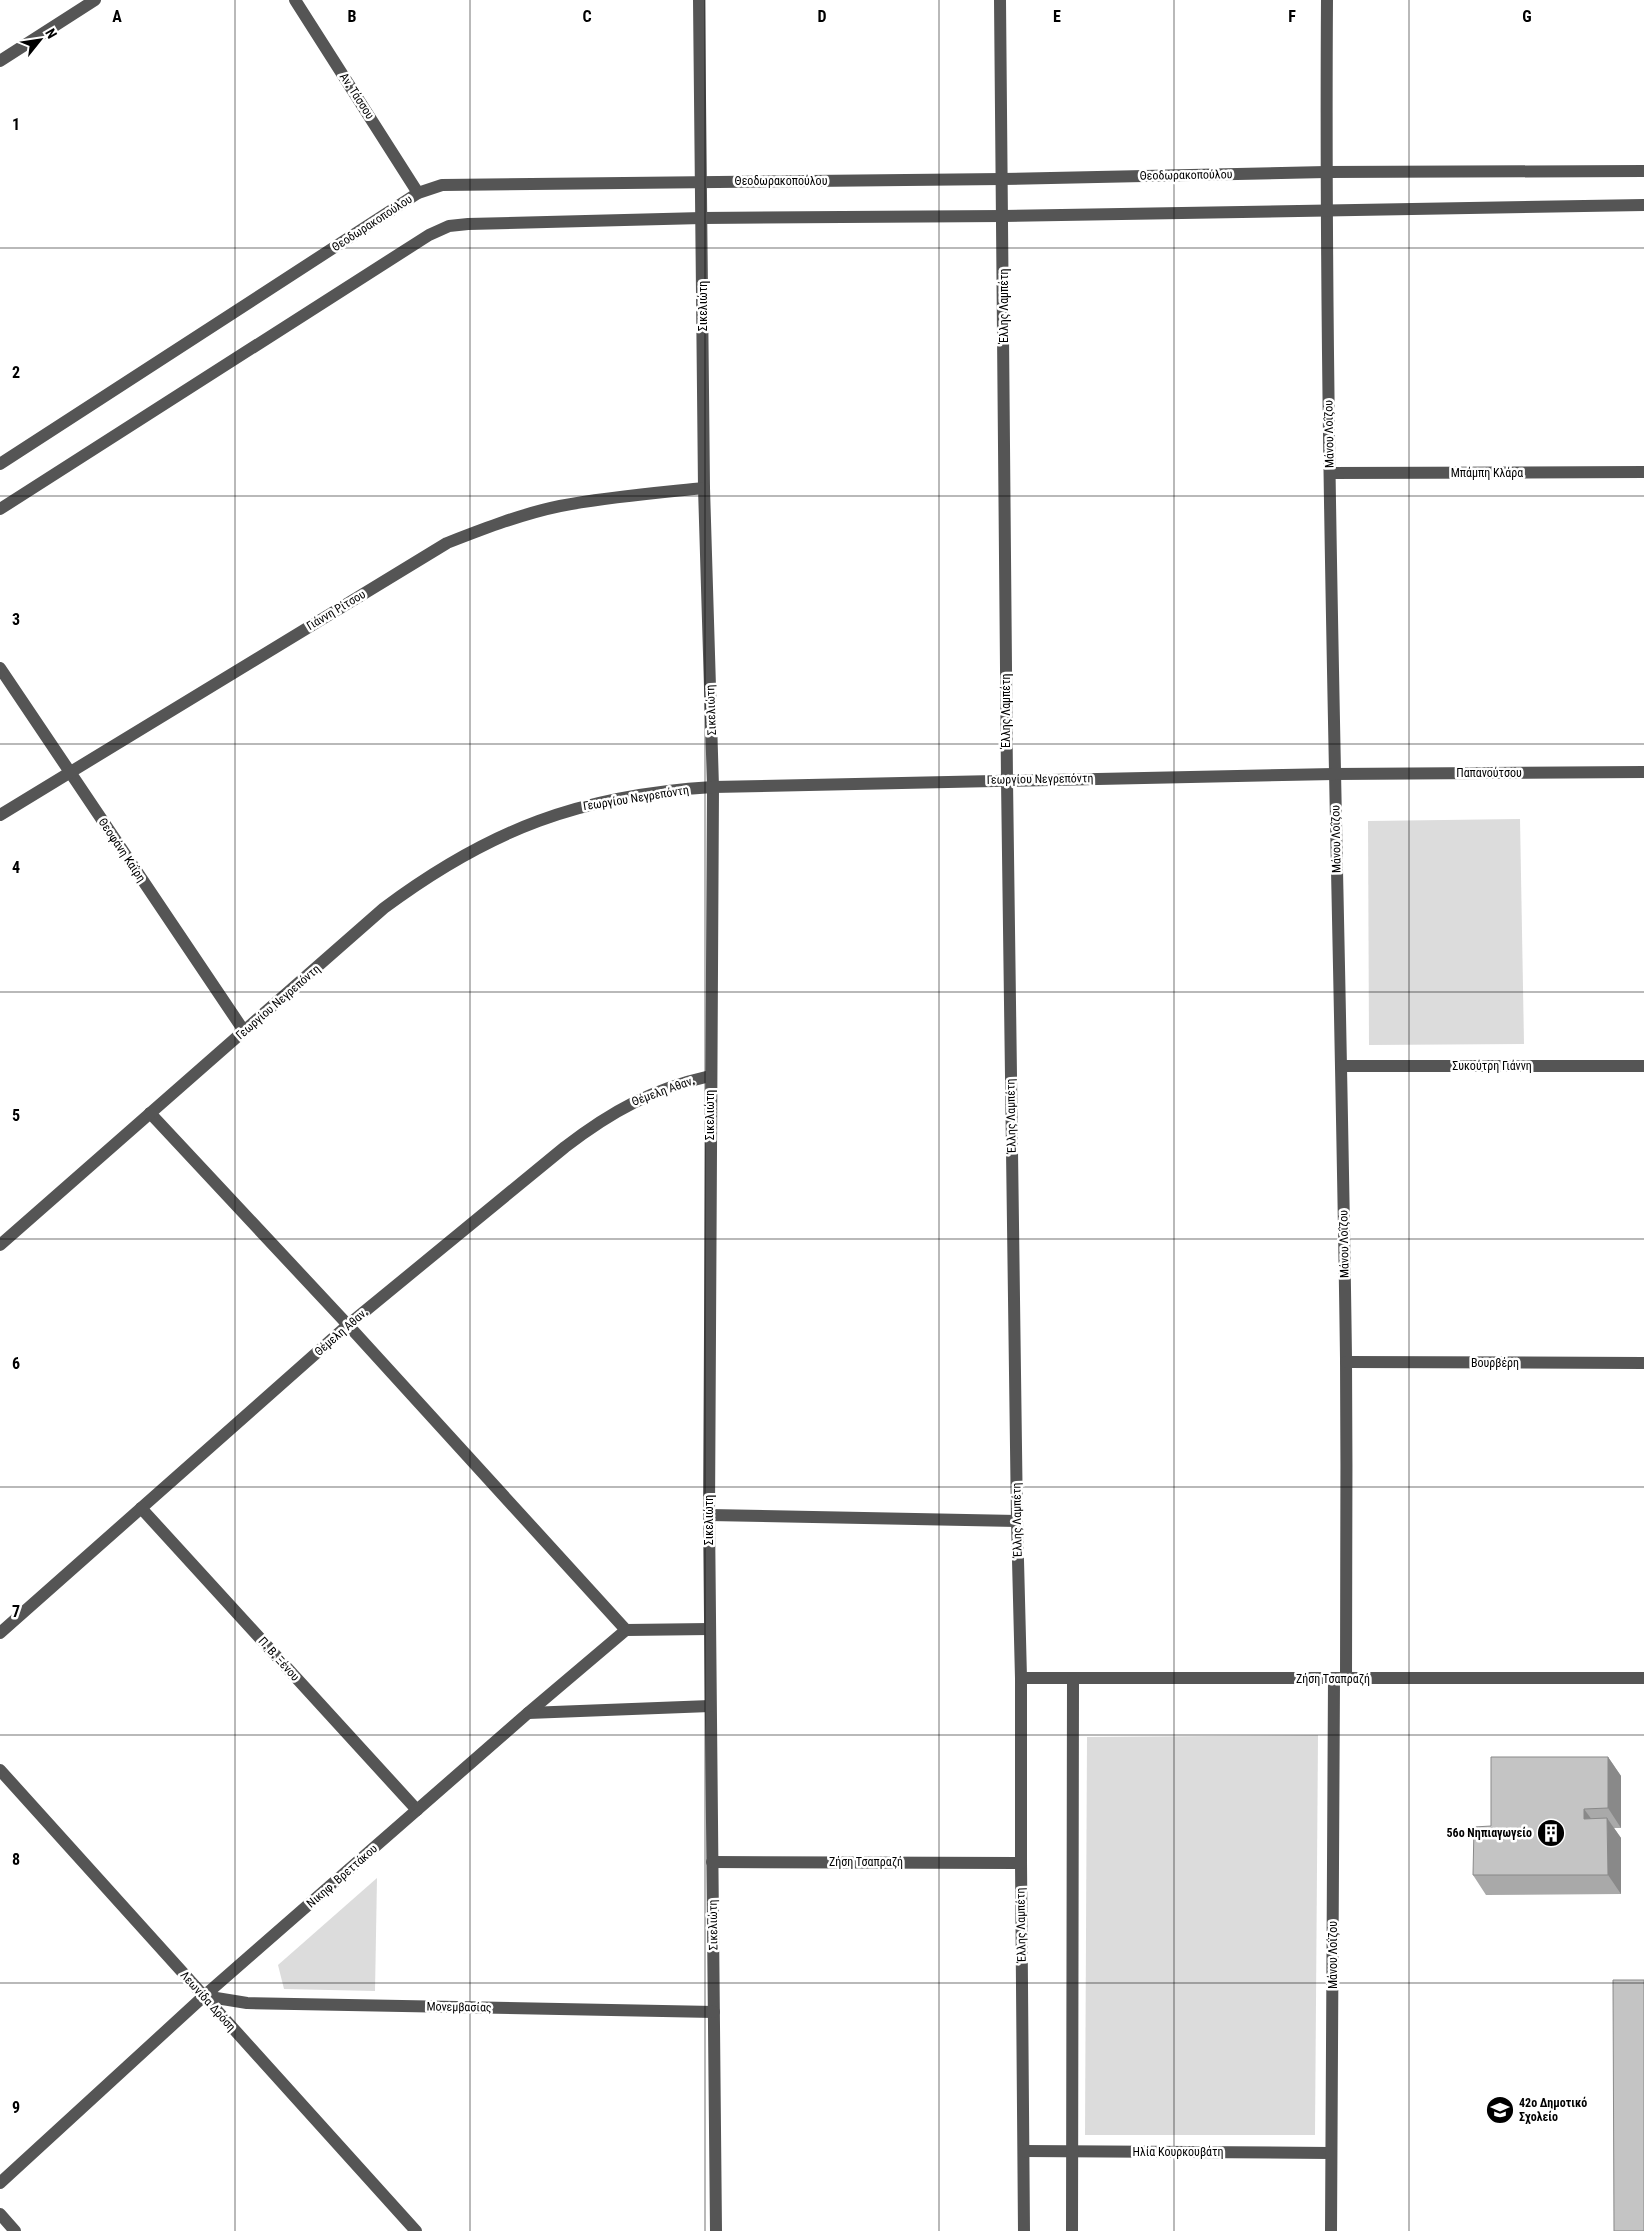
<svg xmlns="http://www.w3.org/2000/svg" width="1644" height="2231" font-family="'Roboto Condensed',sans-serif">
  <rect width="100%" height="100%" fill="#fff"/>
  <g fill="#dcdcdc">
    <polygon points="1520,819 1524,1044 1369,1045 1368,821"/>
    <polygon points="1318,1735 1315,2135 1085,2135 1087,1737"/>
    <polygon points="377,1878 375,1991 284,1989 278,1965"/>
  </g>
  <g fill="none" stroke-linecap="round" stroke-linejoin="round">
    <g stroke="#555" stroke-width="12">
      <polyline points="295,0 418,193"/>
      <polyline points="699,0 704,488 713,787 709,1515 716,2231"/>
      <polyline points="1000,0 1007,780 1017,1521 1021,1678 1021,1863 1024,2231"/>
      <path d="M1327 0C1324 453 1340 905 1346 1358 1347 1465 1346 1572 1346 1679"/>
      <polyline points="0,61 95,0"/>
      <polyline points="0,464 418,193 442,185 1002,179 1326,172 1644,171"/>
      <polyline points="1330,473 1644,472"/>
      <polyline points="0,509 429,235 449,226 468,224 702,218 1003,216 1644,205"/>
      <polyline points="0,668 244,1031"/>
      <path d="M0 815 447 543C483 529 521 514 560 506 607 497 656 493 704 488"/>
      <polyline points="1341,1066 1644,1066"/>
      <polyline points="150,1113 348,1325 626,1630"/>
      <path d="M0 1245 384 908C490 829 581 795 713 787L1334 774 1644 772"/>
      <polyline points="1346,1362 1644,1363"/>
      <polyline points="141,1508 417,1810"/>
      <polyline points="709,1515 1017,1521"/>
      <path d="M0 1633 348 1325 565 1147C612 1111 652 1089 710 1076"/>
      <polyline points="1021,1678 1644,1678"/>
      <polyline points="528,1713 710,1706"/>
      <polyline points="0,1770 416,2231"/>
      <polyline points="712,1862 1021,1863"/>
      <polyline points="204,1996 247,2003 714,2012"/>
      <polyline points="1024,2151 1331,2153"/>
      <polyline points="0,2183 204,1996 528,1713 626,1630 710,1629"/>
      <polyline points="0,2214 15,2231"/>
      <polyline points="1072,2231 1073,1679"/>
      <polyline points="1331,2231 1334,1679"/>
    </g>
  </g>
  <polygon fill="#a9a9a9" points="1608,1757 1621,1776 1621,1828 1614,1828 1621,1838 1621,1894 1486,1895 1473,1875 1491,1826"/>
  <g fill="#898989">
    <polygon points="1608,1757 1621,1776 1621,1828 1608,1808"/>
    <polygon points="1584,1809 1598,1828 1584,1819"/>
    <polygon points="1607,1818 1621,1838 1621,1894 1608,1875"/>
  </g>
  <g fill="#c4c4c4" stroke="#898989">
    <polygon points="1491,1757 1608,1757 1608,1808 1584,1809 1584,1819 1607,1818 1608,1875 1473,1875 1474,1827 1491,1826"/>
    <polygon points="1613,1980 1644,1980 1644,2231 1614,2231"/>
  </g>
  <path fill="none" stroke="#000" stroke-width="1" stroke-opacity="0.55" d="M235 0V2231M470 0V2231M705 0V2231M939 0V2231M1174 0V2231M1409 0V2231M0 248H1644M0 496H1644M0 744H1644M0 992H1644M0 1239H1644M0 1487H1644M0 1735H1644M0 1983H1644"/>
  <defs>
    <symbol id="building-disc" viewBox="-11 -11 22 22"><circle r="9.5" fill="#000" stroke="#fff"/><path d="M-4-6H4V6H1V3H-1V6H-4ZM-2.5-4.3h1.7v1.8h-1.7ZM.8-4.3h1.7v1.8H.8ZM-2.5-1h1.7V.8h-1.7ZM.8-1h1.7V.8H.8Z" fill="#fff"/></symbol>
    <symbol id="school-disc" viewBox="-11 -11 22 22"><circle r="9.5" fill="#000" stroke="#fff"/><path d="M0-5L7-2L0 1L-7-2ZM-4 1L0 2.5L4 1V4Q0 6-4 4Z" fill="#fff"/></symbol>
  </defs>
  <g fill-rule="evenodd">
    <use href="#building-disc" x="1535" y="1817" width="32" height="32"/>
    <use href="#school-disc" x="1484" y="2094" width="32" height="32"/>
  </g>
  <g text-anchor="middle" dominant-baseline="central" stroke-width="5" stroke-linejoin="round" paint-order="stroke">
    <g font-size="12" fill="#000" stroke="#fff">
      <text transform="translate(357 96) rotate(57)">Αν. Τάσσου</text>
      <text transform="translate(1186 175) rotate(-1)">Θεοδωρακοπούλου</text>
      <text x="781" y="181">Θεοδωρακοπούλου</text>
      <text transform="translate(372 223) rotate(-33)">Θεοδωρακοπούλου</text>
      <text transform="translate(703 306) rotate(-90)">Σικελιώτη</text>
      <text transform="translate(1004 306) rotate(-90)">Έλλης Λαμπέτη</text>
      <text transform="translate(1329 434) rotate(-91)">Μάνου Λοΐζου</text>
      <text x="1487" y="473">Μπάμπη Κλάρα</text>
      <text transform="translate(336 610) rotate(-31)">Γιάννη Ρίτσου</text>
      <text transform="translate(711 710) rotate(-92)">Σικελιώτη</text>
      <text transform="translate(1006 711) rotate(-90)">Έλλης Λαμπέτη</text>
      <text x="1489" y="773">Παπανούτσου</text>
      <text transform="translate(1040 779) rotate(-1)">Γεωργίου Νεγρεπόντη</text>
      <text transform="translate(636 798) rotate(-9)">Γεωργίου Νεγρεπόντη</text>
      <text transform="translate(1336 839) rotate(-91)">Μάνου Λοΐζου</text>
      <text transform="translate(122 850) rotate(56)">Θεοφάνη Καΐρη</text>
      <text transform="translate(278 1002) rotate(-41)">Γεωργίου Νεγρεπόντη</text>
      <text x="1492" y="1066">Συκούτρη Γιάννη</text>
      <text transform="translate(663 1091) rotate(-20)">Θέμελη Αθαν.</text>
      <text transform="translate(710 1115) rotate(-90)">Σικελιώτη</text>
      <text transform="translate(1011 1116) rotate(-91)">Έλλης Λαμπέτη</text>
      <text transform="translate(1344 1244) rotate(-91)">Μάνου Λοΐζου</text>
      <text transform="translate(341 1332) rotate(-41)">Θέμελη Αθαν.</text>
      <text x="1495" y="1363">Βουρβέρη</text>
      <text transform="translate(709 1520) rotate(-90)">Σικελιώτη</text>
      <text transform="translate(1017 1520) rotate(-91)">Έλλης Λαμπέτη</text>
      <text transform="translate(279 1659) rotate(48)">Π. Β. Ξένου</text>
      <text x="1333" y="1679">Ζήση Τσαπραζή</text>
      <text x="866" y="1862">Ζήση Τσαπραζή</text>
      <text transform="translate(342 1876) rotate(-41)">Νικηφ. Βρεττάκου</text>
      <text transform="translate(713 1925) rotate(-91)">Σικελιώτη</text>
      <text transform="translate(1021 1925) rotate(-91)">Έλλης Λαμπέτη</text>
      <text transform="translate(1333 1955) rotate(-90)">Μάνου Λοΐζου</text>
      <text transform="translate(208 2001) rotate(48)">Λεωνίδα Δρόση</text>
      <text transform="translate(459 2007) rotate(1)">Μονεμβασίας</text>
      <text x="1178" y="2152">Ηλία Κουρκουβάτη</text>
    </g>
    <g font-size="12" font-weight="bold" fill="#000" stroke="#fff" text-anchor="end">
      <text x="1532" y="1833">56ο Νηπιαγωγείο</text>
      <text x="1519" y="2103" text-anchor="start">42ο Δημοτικό<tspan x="1519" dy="14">Σχολείο</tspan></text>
    </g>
  </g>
  <g font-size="16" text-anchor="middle" font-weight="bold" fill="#000" stroke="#fff" stroke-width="5" stroke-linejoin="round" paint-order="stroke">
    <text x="117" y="22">A</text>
    <text x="352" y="22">B</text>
    <text x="587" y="22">C</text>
    <text x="822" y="22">D</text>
    <text x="1057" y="22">E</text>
    <text x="1292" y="22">F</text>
    <text x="1527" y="22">G</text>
    <text x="16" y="130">1</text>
    <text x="16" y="378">2</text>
    <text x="16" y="625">3</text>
    <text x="16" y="873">4</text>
    <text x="16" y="1121">5</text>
    <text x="16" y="1369">6</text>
    <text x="16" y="1617">7</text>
    <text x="16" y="1865">8</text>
    <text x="16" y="2113">9</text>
  </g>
  <g transform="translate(40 40) rotate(60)" stroke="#ffffff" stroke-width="4" paint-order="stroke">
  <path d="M0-4L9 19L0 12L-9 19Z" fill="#000000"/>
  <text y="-8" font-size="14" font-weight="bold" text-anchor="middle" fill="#000000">N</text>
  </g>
</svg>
